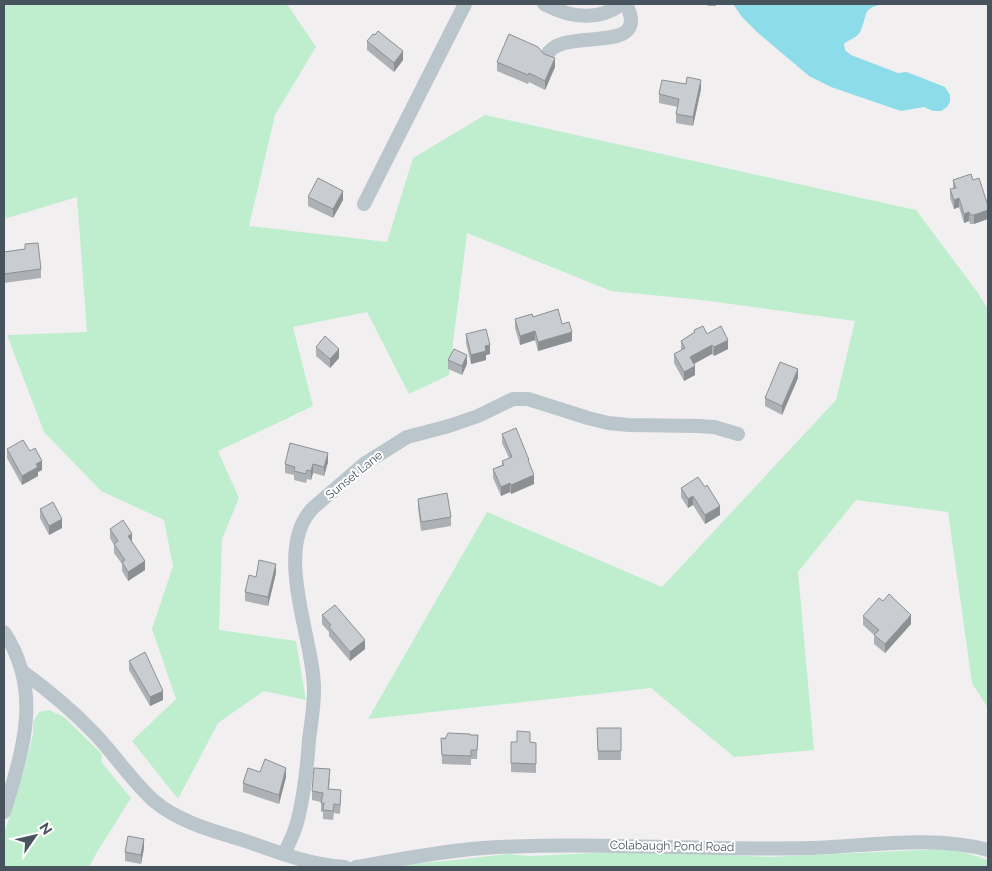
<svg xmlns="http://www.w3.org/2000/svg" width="992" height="871" font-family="Raleway,sans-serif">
  <rect width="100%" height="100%" fill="#f2eff0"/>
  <g fill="#bfeecf">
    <polygon points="4,4 287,4 316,47 275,115 249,226 387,242 413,158 485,115 916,210 978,293 988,309 988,708 972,683 948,512 856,500 798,572 814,750 734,757 651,688 368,719 487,512 662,587 836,400 855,321 702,300 611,291 467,233 449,375 409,394 367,312 293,327 313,406 218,451 239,498 222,539 219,630 296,641 306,700 264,691 218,723 178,799 132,741 176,699 152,629 173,566 164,520 101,491 44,432 7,335 87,332 77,197 4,219"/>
    <polygon points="49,710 64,717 101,753 102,763 131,798 97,852 89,867 4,867 4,834 25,767 33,734 33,722 39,712"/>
    <polygon points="942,849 963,852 988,860 988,867 397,867 410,864 456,860 507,854 529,856 640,851 769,857"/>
  </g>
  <path fill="#8ddcea" d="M733 4H885C860 8 869 14 860 32 857 38 848 40 844 44L845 50 851 55 898 73 906 72 912 74 945 87 950 95V102L947 107 941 111H933L924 107 901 111 831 87 809 76 757 32 742 17Z"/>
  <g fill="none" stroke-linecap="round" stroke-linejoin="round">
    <g stroke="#bbc5cc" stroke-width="14">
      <path d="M544 4C569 17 597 22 622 4"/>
      <path d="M547 55C562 25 653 58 626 4"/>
      <polyline points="364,204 465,4"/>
      <path d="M4 632C43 691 23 750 4 812"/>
      <path d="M23 672C48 690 73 711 95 734 115 755 131 780 153 800 178 822 214 831 246 841 279 853 310 865 345 867"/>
      <path d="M284 854C288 845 293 836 296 826 304 799 307 768 309 740 311 724 314 707 314 691 315 640 271 549 314 507L364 464 407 437 449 426 478 416 513 399H528L588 418 608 423 629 425 699 426 714 427 738 434"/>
      <path d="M356 867C398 860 440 851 483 848 592 841 702 851 811 848 868 846 934 835 988 850"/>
    </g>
  </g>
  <g fill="#adb0b5">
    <polygon points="706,4 716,4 716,6 708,6"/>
    <polygon points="367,41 403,60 394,72 367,50"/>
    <polygon points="497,62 555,67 545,90 529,82 528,84 497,71"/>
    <polygon points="701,89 693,126 676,123 676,114 678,107 659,103 659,94"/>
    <polygon points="979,178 974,224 970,224 969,221 964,223 959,207 954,209 950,198 950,189 953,189 953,180 973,180"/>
    <polygon points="308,197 343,200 333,218 308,206"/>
    <polygon points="25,244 41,269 41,278 4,283 4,252 25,249"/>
    <polygon points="533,317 562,324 572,341 538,351 535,340 520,345 515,328 515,319"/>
    <polygon points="694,330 707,334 728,349 714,356 712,354 694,364 695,375 684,381 674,363 674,354 681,350 681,341 694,332"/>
    <polygon points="466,334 490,354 486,355 486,360 471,364 466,343"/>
    <polygon points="316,347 339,358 330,368 316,356"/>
    <polygon points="448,360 467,364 462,375 448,369"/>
    <polygon points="798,378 782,415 765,406 765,398"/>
    <polygon points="502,434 529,464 534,484 511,494 510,492 501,496 493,478 493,469 502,465 502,461 509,458 502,443"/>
    <polygon points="7,449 30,451 42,470 38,472 38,476 22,485 7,458"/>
    <polygon points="328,462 324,476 313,473 311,480 307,479 306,483 294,480 294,475 285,473 285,464"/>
    <polygon points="681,488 720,515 705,524 693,505 688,508 681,497"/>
    <polygon points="418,499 451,517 451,526 421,531 418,508"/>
    <polygon points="40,509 62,528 49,535 40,518"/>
    <polygon points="110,529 132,541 145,570 128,581 122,571 122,564 114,553 114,545 110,538"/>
    <polygon points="276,573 268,606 245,601 245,592 256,577"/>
    <polygon points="322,615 365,649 350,661 329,636 329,632 322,624"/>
    <polygon points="863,616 911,624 885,653 874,644 874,635 863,625"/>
    <polygon points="129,661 163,700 150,706 129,670"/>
    <polygon points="597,728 621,728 621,760 598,760"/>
    <polygon points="470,735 478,735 477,759 471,759 471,765 442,764 441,738"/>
    <polygon points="511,742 530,742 536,743 536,773 511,772"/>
    <polygon points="286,777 279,804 243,792 243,783"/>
    <polygon points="330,778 329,789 341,799 340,814 334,813 333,820 323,819 323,812 321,812 321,802 312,800 312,791"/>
    <polygon points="144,848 141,864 125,861 125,852"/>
  </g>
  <g fill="#8d9093">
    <polygon points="403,51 403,60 394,72 394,63"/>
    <polygon points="555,58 555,67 545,90 545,81"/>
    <polygon points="701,80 701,89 693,126 693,117"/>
    <polygon points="343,191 343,200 333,218 333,209"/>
    <polygon points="959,198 959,207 954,209 954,200"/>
    <polygon points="988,210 988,219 974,224 974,215"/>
    <polygon points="969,212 969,221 964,223 964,214"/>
    <polygon points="535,331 535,340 520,345 520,336"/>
    <polygon points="572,332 572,341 538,351 538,342"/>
    <polygon points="728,340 728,349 714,356 714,347"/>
    <polygon points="490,345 490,354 486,355 486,360 471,364 471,355 485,346"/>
    <polygon points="712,345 712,354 690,366 690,357"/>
    <polygon points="339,349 339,358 330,368 330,359"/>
    <polygon points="467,355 467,364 462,375 462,366"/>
    <polygon points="695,366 695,375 684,381 684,372"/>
    <polygon points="798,369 798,378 782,415 782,406"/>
    <polygon points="328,453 328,462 324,476 324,467"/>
    <polygon points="42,461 42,470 38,472 38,476 22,485 22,476 36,464"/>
    <polygon points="313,464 313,473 311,480 311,471"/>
    <polygon points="534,475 534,484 511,494 511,485"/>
    <polygon points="510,483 510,492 501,496 501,487"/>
    <polygon points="693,496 693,505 688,508 688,499"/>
    <polygon points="720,506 720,515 705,524 705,515"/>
    <polygon points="62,519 62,528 49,535 49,526"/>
    <polygon points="132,534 132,543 128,536"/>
    <polygon points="145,561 145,570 128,581 128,572"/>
    <polygon points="276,564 276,573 268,606 268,597"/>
    <polygon points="911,615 911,624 885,653 885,644"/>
    <polygon points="365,640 365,649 350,661 350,652"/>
    <polygon points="163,691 163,700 150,706 150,697"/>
    <polygon points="286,768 286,777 279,804 279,795"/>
    <polygon points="144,839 144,848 141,864 141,855"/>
  </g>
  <g fill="#c9cdd2" stroke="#8d9093">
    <polygon points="378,31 403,51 394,63 367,41 373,34 375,35"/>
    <polygon points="509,34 538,47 544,54 555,58 545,81 529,73 528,75 497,62"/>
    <polygon points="687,77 701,80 693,117 676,114 679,99 659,94 662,80 686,84"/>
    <polygon points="971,174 973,180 979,178 988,206 988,210 974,215 970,215 969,212 964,214 959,198 954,200 950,189 956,188 953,180"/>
    <polygon points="318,178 343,191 333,209 308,197"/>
    <polygon points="38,243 41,269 4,274 4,252 25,249 25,244"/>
    <polygon points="558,309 562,324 569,322 572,332 538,342 535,331 520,336 515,319 532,314 533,317"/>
    <polygon points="703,326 707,334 721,326 728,340 714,347 712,345 690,357 695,366 684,372 674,354 685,348 681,341 695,332 694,330"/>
    <polygon points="486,329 490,345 485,346 486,351 471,355 466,334"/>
    <polygon points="325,336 339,349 330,359 316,347"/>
    <polygon points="454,349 467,355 462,366 448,360"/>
    <polygon points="780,362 798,369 782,406 765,398"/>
    <polygon points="516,428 529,460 528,460 534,475 511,485 510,483 501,487 493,469 504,465 502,461 512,457 502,434"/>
    <polygon points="23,440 30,451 35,448 42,461 36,464 38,467 22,476 7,449"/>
    <polygon points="290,443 328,453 324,467 313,464 311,471 307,470 306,474 294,471 295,467 285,464"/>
    <polygon points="698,477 705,487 707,485 720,506 705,515 693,496 688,499 681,488"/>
    <polygon points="447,493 451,517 421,522 418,499"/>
    <polygon points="53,502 62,519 49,526 40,509"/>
    <polygon points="123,520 132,534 128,536 145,561 128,572 122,562 125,560 114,544 118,541 110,529"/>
    <polygon points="259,560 276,564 268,597 245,592 249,575 256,577"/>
    <polygon points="889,594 911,615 885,644 874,635 879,630 863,616 879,598 883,601"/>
    <polygon points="335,605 365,640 350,652 329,627 331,625 322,615"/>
    <polygon points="145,652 163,691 150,697 129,661"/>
    <polygon points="597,728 621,728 621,751 598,751"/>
    <polygon points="517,731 530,732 530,742 536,743 536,764 511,763 511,742 517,742"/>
    <polygon points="448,733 470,734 470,735 478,735 477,750 471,750 471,756 442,755 441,738 445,739"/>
    <polygon points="265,759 286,768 279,795 243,783 248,768 260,772"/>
    <polygon points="314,768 330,769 328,789 341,790 340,805 334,804 333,811 323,810 324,803 321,803 323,793 312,791"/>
    <polygon points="128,836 144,839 141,855 125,852"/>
  </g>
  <g text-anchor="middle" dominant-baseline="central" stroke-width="4" stroke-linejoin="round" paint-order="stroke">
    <g font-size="12" fill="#48545d" stroke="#fff">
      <text transform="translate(354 475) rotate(-39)">Sunset Lane</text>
      <text transform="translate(672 846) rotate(1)">Colabaugh Pond Road</text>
    </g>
  </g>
  <rect width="992" height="871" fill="none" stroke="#48545d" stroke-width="10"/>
  <g transform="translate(35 836) rotate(56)" stroke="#ffffff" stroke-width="4" paint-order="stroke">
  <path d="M0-4L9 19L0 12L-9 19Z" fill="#48545d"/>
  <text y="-8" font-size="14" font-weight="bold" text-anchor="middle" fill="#48545d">N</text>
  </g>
</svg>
